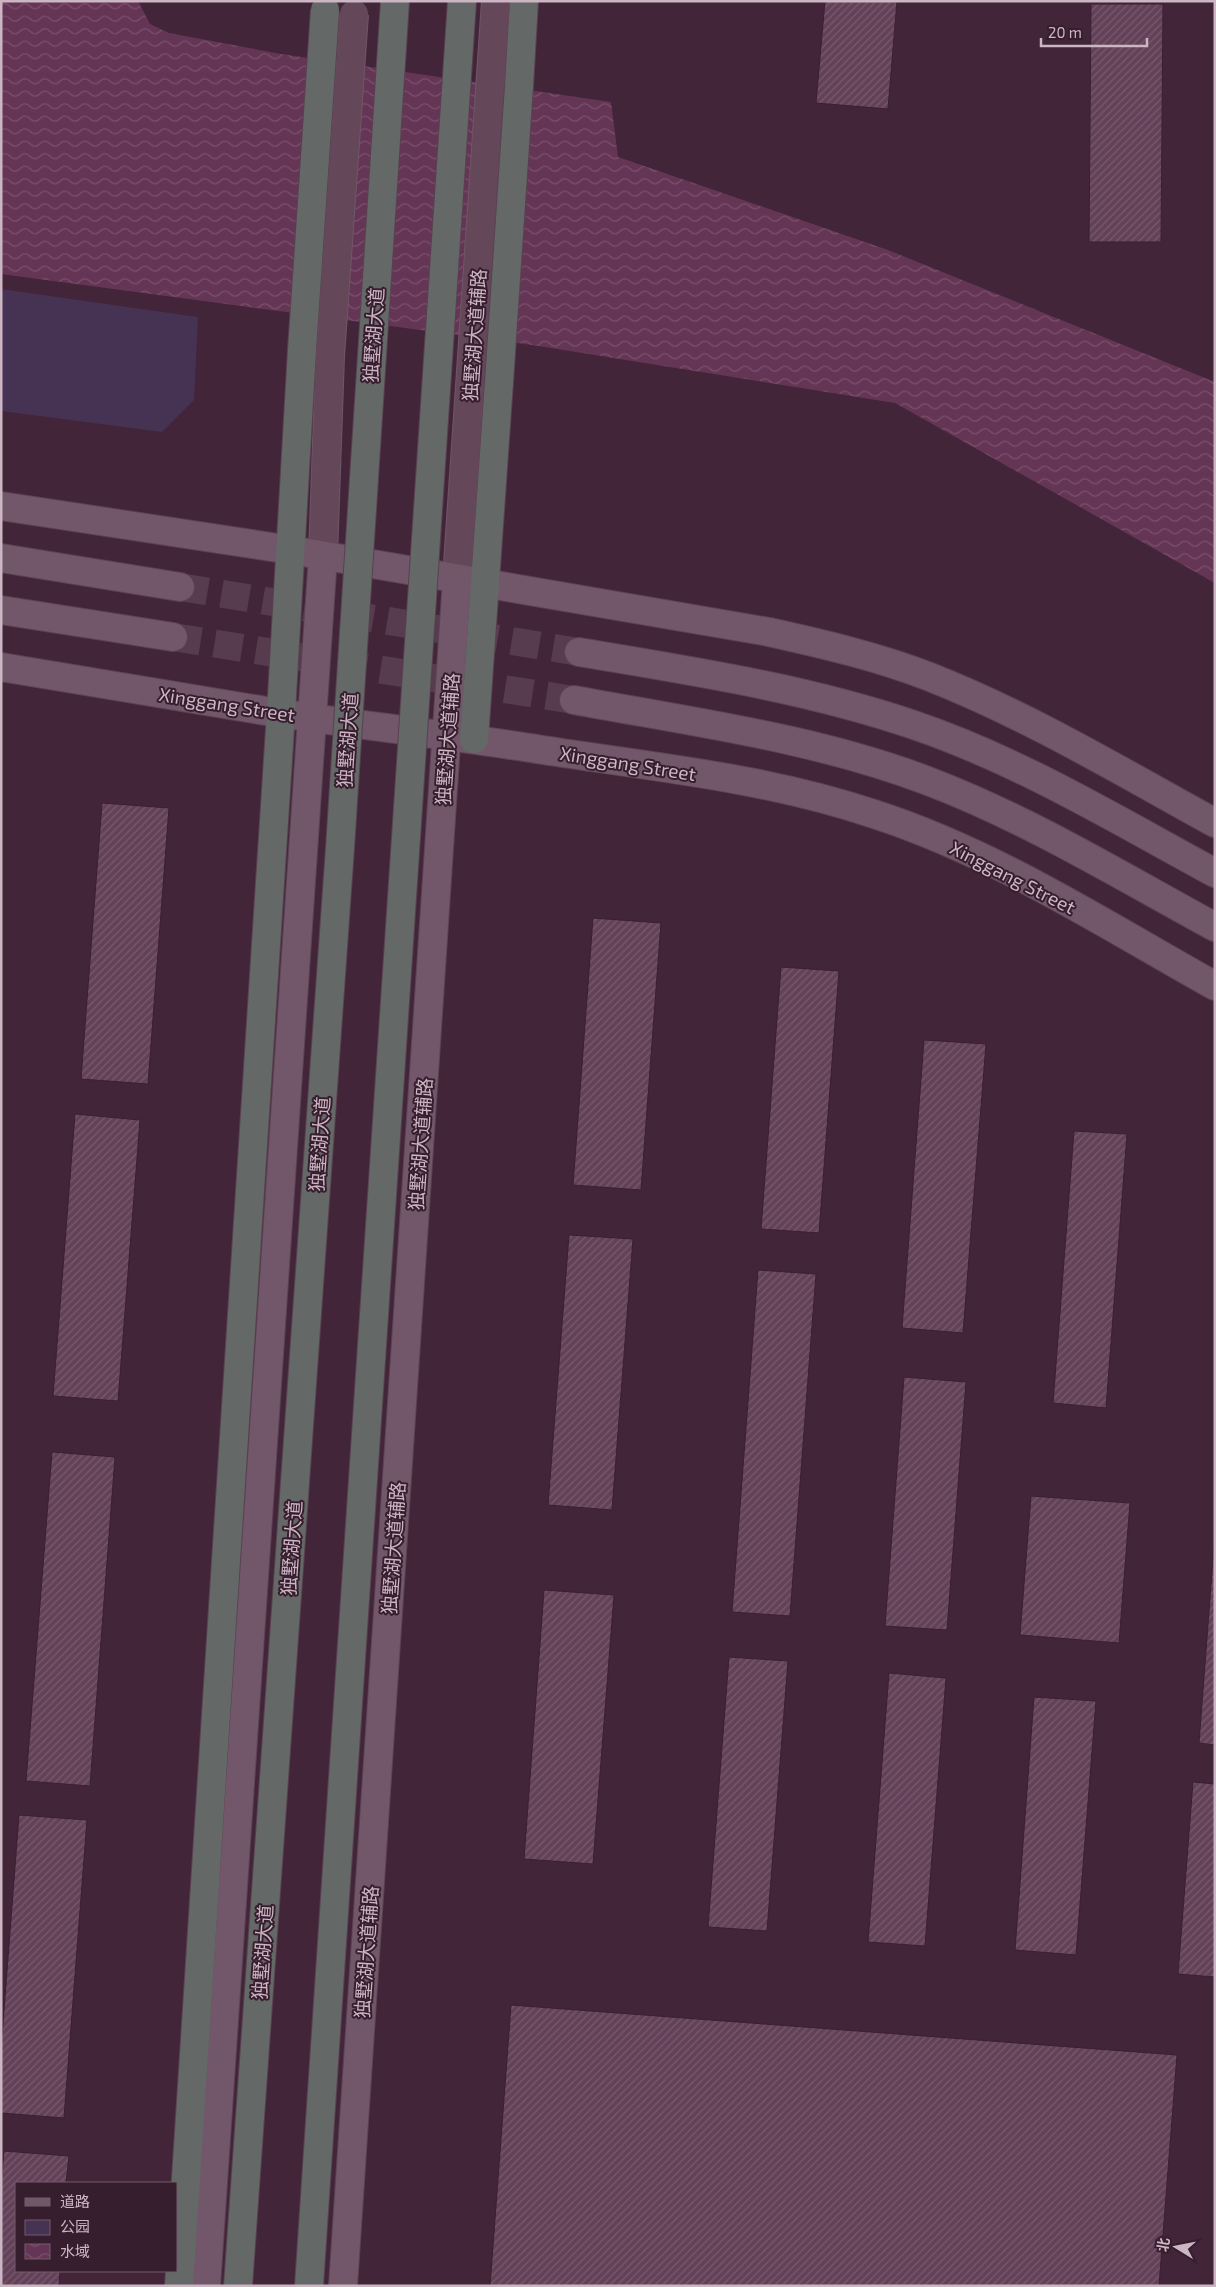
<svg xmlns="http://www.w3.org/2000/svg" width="1216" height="2287" font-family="'Exo 2','Noto Sans SC',sans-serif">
  <defs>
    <pattern id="water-waves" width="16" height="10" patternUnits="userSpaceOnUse" patternTransform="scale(1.25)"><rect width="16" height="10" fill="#653556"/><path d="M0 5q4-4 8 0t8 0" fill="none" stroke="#7a506d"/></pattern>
    <pattern id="building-hatch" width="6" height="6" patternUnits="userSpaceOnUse" patternTransform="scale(1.25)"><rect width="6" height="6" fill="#634158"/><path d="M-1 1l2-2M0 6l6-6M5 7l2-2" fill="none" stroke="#785a6e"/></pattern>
  </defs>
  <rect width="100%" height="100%" fill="#422539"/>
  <polygon fill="#463252" points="1,289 198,317 194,400 162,432 1,411"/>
  <polygon fill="url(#water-waves)" points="1,1 138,1 150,24 169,33 281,54 611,102 618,157 888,250 1215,382 1215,583 895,403 532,345 1,274"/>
  <g fill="url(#building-hatch)" stroke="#392031">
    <polygon points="825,1 897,1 888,109 816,103"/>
    <polygon points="1091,4 1163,4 1161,242 1089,242"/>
    <polygon points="102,803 169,808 148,1084 81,1079"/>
    <polygon points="593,918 661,923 641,1190 573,1185"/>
    <polygon points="781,967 839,971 819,1233 761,1229"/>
    <polygon points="924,1040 986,1044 963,1333 902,1328"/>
    <polygon points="75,1114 140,1120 118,1401 53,1396"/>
    <polygon points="1074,1131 1127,1134 1106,1408 1053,1403"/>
    <polygon points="569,1235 633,1239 612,1510 548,1505"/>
    <polygon points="758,1270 816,1274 790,1616 732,1612"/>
    <polygon points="904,1377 966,1382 947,1630 885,1626"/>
    <polygon points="52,1452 115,1457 90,1786 26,1781"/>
    <polygon points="1031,1496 1130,1503 1119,1643 1020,1635"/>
    <polygon points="1215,1532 1215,1745 1199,1743"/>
    <polygon points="544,1590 614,1595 593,1864 524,1859"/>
    <polygon points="729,1657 788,1661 767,1931 708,1927"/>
    <polygon points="889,1673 946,1678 925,1946 868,1942"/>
    <polygon points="1034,1697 1096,1701 1076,1955 1015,1950"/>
    <polygon points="1193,1782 1215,1784 1215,1977 1178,1974"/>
    <polygon points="19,1815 87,1820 64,2118 1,2113 1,2049"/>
    <polygon points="511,2005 1177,2055 1159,2286 490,2286"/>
    <polygon points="4,2151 69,2156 66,2183 16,2183 16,2271 60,2271 59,2286 1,2286 1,2185"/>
  </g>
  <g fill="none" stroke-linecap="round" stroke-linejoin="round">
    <g stroke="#573b4e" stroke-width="28" stroke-dasharray="28 14" stroke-linecap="butt">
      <polyline points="180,587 579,652"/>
      <polyline points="173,637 574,700"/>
    </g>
    <defs>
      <g id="secondary">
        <polyline points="323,556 330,356"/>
        <polyline points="457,579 496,1"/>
      </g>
      <g id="primary">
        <path d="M1 506 291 550 769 632C823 644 879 657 930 677 1029 716 1122 772 1215 823"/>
        <polyline points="1,558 180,587"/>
        <polyline points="1,610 173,637"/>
        <path d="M579 652C692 671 805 688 914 725 1020 761 1117 820 1215 873"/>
        <path d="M1 667C93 682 186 698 278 713 366 726 455 736 543 750 654 767 767 778 874 814 995 853 1104 924 1215 986"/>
        <path d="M574 700C692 722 815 738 928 781 1028 819 1121 876 1215 927"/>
        <polyline points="206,2286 323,556"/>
        <polyline points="343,2286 457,579"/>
      </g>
      <g id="trunk">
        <polyline points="519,86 524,1"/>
        <polyline points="474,739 499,382"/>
        <polyline points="179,2286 281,713 302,350"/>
      </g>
    </defs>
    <use href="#secondary" stroke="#6f5767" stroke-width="30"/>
    <use href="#primary" stroke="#5b4353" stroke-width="30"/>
    <use href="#trunk" stroke="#594151" stroke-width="30"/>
    <use href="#secondary" stroke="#65475a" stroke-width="28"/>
    <use href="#primary" stroke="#72576a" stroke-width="28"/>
    <use href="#trunk" stroke="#646866" stroke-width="28"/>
    <defs>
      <polyline id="secondary-bridge" points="330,356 354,14"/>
      <g id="trunk-bridge">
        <polyline points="302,350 325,10"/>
        <polyline points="499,382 519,86"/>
        <polyline points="238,2286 340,848 395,1"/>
        <polyline points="309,2286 462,1"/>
      </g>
    </defs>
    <use href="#secondary-bridge" stroke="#6f5767" stroke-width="30" stroke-linecap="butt"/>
    <use href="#trunk-bridge" stroke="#594151" stroke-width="30" stroke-linecap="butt"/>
    <use href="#secondary-bridge" stroke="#65475a" stroke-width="28"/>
    <use href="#trunk-bridge" stroke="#646866" stroke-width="28"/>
  </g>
  <g text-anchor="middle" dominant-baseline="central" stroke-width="4" stroke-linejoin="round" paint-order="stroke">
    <g font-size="19" fill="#ccb6c4" stroke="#371e2f">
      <text transform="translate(373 335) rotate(-86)">独墅湖大道</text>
      <text transform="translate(474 335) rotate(-86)">独墅湖大道辅路</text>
      <text transform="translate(227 704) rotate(9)">Xinggang Street</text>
      <text transform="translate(447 739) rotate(-86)">独墅湖大道辅路</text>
      <text transform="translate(347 740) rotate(-86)">独墅湖大道</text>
      <text transform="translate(628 763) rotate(9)">Xinggang Street</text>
      <text transform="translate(1013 877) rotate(27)">Xinggang Street</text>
      <text transform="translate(319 1144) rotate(-86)">独墅湖大道</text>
      <text transform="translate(420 1144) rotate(-86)">独墅湖大道辅路</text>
      <text transform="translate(291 1548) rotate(-86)">独墅湖大道</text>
      <text transform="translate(393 1548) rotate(-86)">独墅湖大道辅路</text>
      <text transform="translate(262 1952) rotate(-86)">独墅湖大道</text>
      <text transform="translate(366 1952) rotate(-86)">独墅湖大道辅路</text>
    </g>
  </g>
  <rect width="1216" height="2287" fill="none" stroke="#ccb6c4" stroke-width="5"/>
  <rect x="15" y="2182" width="162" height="90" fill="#371e2f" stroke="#735b6b"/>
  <rect x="25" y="2198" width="25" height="8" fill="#72576a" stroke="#735b6b"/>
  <text x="60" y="2207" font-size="15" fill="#ccb6c4">道路</text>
  <rect x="25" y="2220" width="25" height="15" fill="#463252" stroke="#735b6b"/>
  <text x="60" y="2232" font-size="15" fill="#ccb6c4">公园</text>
  <rect x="25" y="2244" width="25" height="15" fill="url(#water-waves)" stroke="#735b6b"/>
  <text x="60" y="2257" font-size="15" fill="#ccb6c4">水域</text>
  <g transform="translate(1176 2247) rotate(280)" stroke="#371e2f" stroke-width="4" paint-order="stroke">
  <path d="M0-4L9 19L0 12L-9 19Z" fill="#ccb6c4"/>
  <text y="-8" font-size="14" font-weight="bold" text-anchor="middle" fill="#ccb6c4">北</text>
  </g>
  <path d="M1041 38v8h106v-8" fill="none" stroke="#ccb6c4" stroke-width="2.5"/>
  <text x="1048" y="38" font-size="15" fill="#ccb6c4" stroke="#371e2f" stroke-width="4" paint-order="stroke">20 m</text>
</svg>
